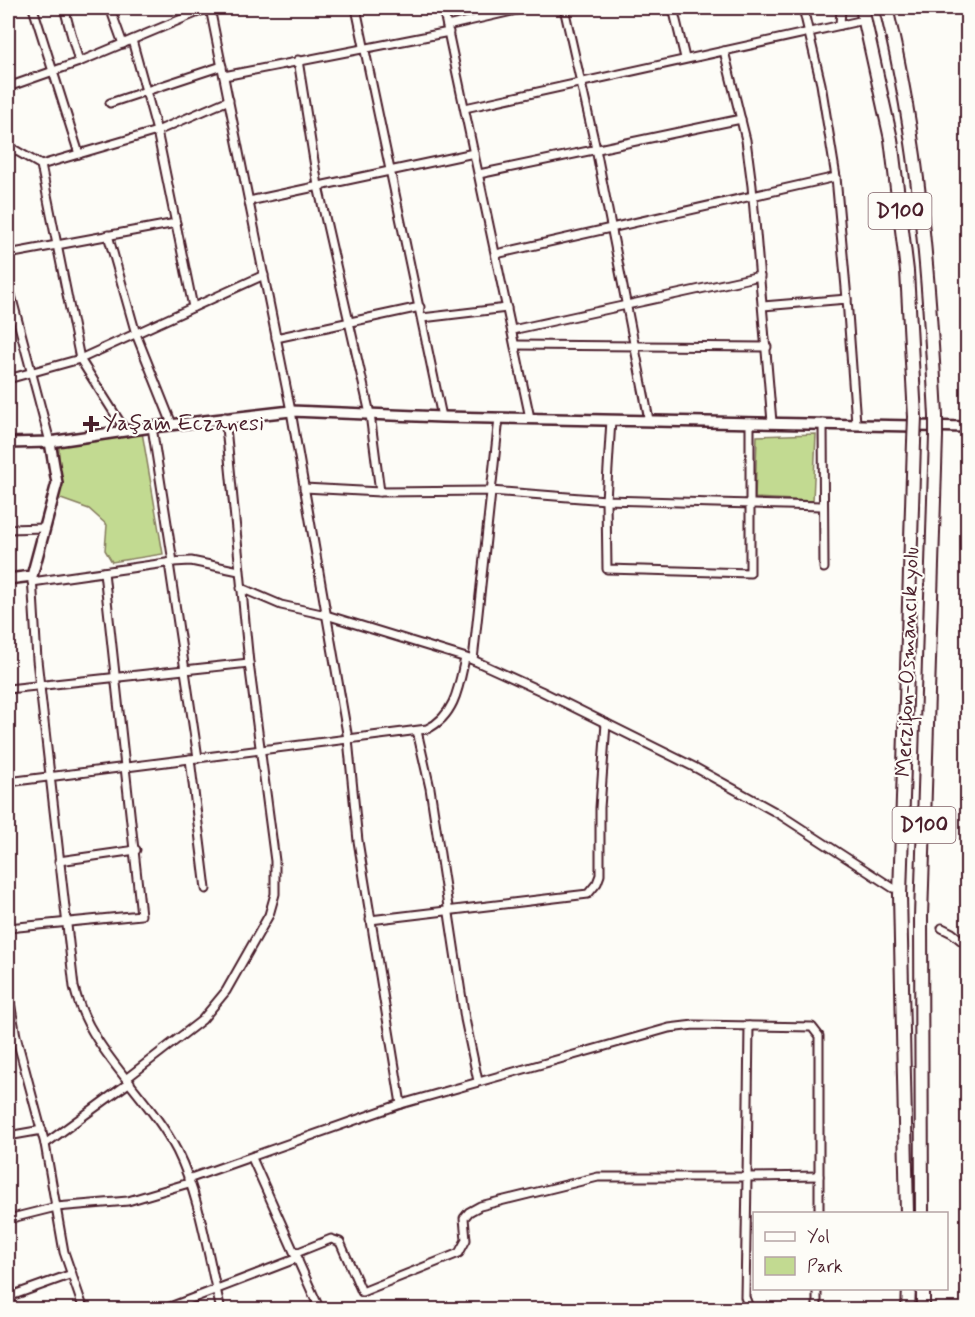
<svg xmlns="http://www.w3.org/2000/svg" width="975" height="1317" font-family="Mynerve,sans-serif">
  <rect width="100%" height="100%" fill="#fdfcf7"/>
  <filter id="ink" filterUnits="userSpaceOnUse"><feTurbulence type="fractalNoise" baseFrequency=".0167" numOctaves="2"/><feDisplacementMap in="SourceGraphic" scale="12" xChannelSelector="R" yChannelSelector="G"/><feConvolveMatrix kernelMatrix="1 2 1 2 8 2 1 2 1" color-interpolation-filters="sRGB"/></filter>
  <g filter="url(#ink)">
    <g fill="#c2da91" stroke="#867c5e" stroke-width="1.5">
      <polygon points="142,432 163,554 112,562 105,550 107,525 89,509 58,498 59,444"/>
      <polygon points="816,434 813,501 755,498 757,436"/>
    </g>
    <g fill="none" stroke-linecap="round" stroke-linejoin="round">
      <defs>
        <g id="street">
          <polyline points="33,8 79,154"/>
          <polyline points="64,8 79,62"/>
          <polyline points="110,8 123,44"/>
          <polyline points="210,8 291,411 348,739 358,841 401,1104"/>
          <polyline points="356,8 442,417"/>
          <polyline points="443,8 530,418"/>
          <polyline points="564,8 596,149 649,420"/>
          <polyline points="673,8 685,58"/>
          <polyline points="803,8 821,84 836,177 847,299"/>
          <polyline points="840,25 841,8"/>
          <polyline points="447,26 525,8"/>
          <polyline points="132,40 157,131 193,307"/>
          <polyline points="724,51 746,140 752,186 772,422"/>
          <polyline points="298,60 318,186 370,414 380,492"/>
          <polyline points="224,76 449,32"/>
          <polyline points="8,87 79,62 208,8"/>
          <polyline points="110,103 222,66"/>
          <polyline points="465,108 864,20"/>
          <polyline points="8,146 41,165 157,131 229,100"/>
          <polyline points="41,165 80,359 125,430"/>
          <polyline points="479,174 741,119"/>
          <polyline points="249,201 474,153"/>
          <polyline points="108,235 136,334 172,424"/>
          <polyline points="8,254 176,223"/>
          <polyline points="496,254 836,177"/>
          <polyline points="8,284 50,442"/>
          <polyline points="763,306 847,299 856,423"/>
          <polyline points="422,318 507,308"/>
          <polyline points="512,330 760,276"/>
          <polyline points="276,338 420,307"/>
          <polyline points="515,345 767,347"/>
          <polyline points="8,379 80,359 264,275"/>
          <polyline points="611,420 606,500 607,569 750,573 750,422"/>
          <polyline points="823,423 824,568"/>
          <polyline points="152,427 173,562"/>
          <polyline points="304,488 380,492 490,491 606,500 822,506"/>
          <polyline points="8,529 45,528"/>
          <polyline points="169,563 198,758"/>
          <path d="M32 576 37 660 74 987C90 1052 147 1093 177 1151 201 1199 208 1258 221 1310"/>
          <polyline points="32,582 173,562 191,561 239,571"/>
          <polyline points="241,588 281,605 326,615 473,660 541,691 696,768 779,814 893,888"/>
          <polyline points="473,660 499,418"/>
          <polyline points="8,689 249,663"/>
          <polyline points="417,731 430,788 465,1019 478,1081"/>
          <polyline points="190,759 206,889"/>
          <path d="M8 782 427 729C455 716 459 686 465 658"/>
          <polyline points="59,861 136,850"/>
          <polyline points="370,920 588,894 597,883 600,875 600,808 606,723"/>
          <polyline points="8,928 141,915 104,572"/>
          <polyline points="942,928 952,933 968,946"/>
          <polyline points="8,991 16,1036 45,1144 64,1252 84,1310"/>
          <polyline points="749,1026 747,1177 819,1176"/>
          <polyline points="127,1078 202,1020 226,991 269,915 275,894 275,861 249,663 225,417"/>
          <polyline points="8,1136 42,1130"/>
          <polyline points="45,1144 130,1082"/>
          <polyline points="252,1158 320,1310"/>
          <polyline points="188,1179 401,1104 669,1028 694,1025 812,1027 819,1036 819,1214"/>
          <polyline points="8,1219 56,1207 128,1201 189,1183"/>
          <polyline points="296,1253 331,1239 340,1242 362,1292 459,1253 466,1240 464,1218 469,1212 480,1206 598,1177 747,1177 745,1297 750,1310"/>
          <polyline points="8,1297 72,1274"/>
          <polyline points="162,1310 298,1258"/>
          <polyline points="817,1310 817,1288"/>
        </g>
        <g id="secondary">
          <polyline points="8,443 50,442 152,427 291,411 442,417 968,427"/>
          <polyline points="8,579 32,576 57,483 50,442"/>
        </g>
        <g id="highway">
          <polyline points="862,8 891,139 907,271 915,417"/>
          <path d="M886 8C919 142 929 278 936 416"/>
          <polyline points="907,1214 900,895 914,442"/>
          <polyline points="922,1214 921,917 936,436"/>
          <polyline points="923,1288 923,1310"/>
          <polyline points="908,1310 909,1288"/>
        </g>
      </defs>
      <use href="#street" stroke="#4a1f2b" stroke-width="11"/>
      <use href="#secondary" stroke="#4a1f2b" stroke-width="14"/>
      <use href="#highway" stroke="#4a1f2b" stroke-width="16"/>
      <use href="#street" stroke="#fdfcf7" stroke-width="7"/>
      <use href="#secondary" stroke="#fdfcf7" stroke-width="9"/>
      <use href="#highway" stroke="#fdfcf7" stroke-width="12"/>
      <defs>
        <g id="highway-bridge">
          <polyline points="936,436 936,416"/>
          <polyline points="914,442 915,417"/>
        </g>
      </defs>
      <use href="#highway-bridge" stroke="#4a1f2b" stroke-width="16" stroke-linecap="butt"/>
      <use href="#highway-bridge" stroke="#fdfcf7" stroke-width="12"/>
    </g>
  </g>
  <path fill="#4a1f2b" stroke="#fdfcf7" stroke-width="2" d="M88 415h6v6h6v6h-6v6h-6v-6h-6v-6h6z"/>
  <g text-anchor="middle" dominant-baseline="central" stroke-width="4.5" stroke-linejoin="round" paint-order="stroke">
    <g fill="#fdfcf7" stroke="#806168" stroke-width="1.5">
      <rect x="868.5" y="193" width="63" height="36" rx="4.5"/>
      <rect x="892.5" y="807" width="63" height="36" rx="4.5"/>
    </g>
    <g font-size="21" font-weight="bold" fill="#4a1f2b">
      <text x="900" y="211">D100</text>
      <text x="924" y="825">D100</text>
    </g>
    <g font-size="22" fill="#4a1f2b" stroke="#fdfcf7" text-anchor="start">
      <text x="103" y="424">Yaşam Eczanesi</text>
    </g>
    <g font-size="22" fill="#4a1f2b" stroke="#fdfcf7">
      <text transform="translate(908 662) rotate(-88)">Merzifon-Osmancık yolu</text>
    </g>
  </g>
  <rect width="975" height="1317" fill="none" stroke="#fdfcf7" stroke-width="30"/>
  <rect x="15" y="15" width="945" height="1287" fill="none" stroke="#4a1f2b" stroke-width="2" filter="url(#ink)"/>
  <rect x="753" y="1212" width="195" height="78" fill="#fdfcf7" stroke="#b5a4a5" stroke-width="1.5"/>
  <rect x="765" y="1232" width="30" height="9" fill="#fdfcf7" stroke="#b5a4a5" stroke-width="1.5"/>
  <text x="807" y="1242" font-size="18" fill="#4a1f2b">Yol</text>
  <rect x="765" y="1257" width="30" height="18" fill="#c2da91" stroke="#b5a4a5" stroke-width="1.5"/>
  <text x="807" y="1272" font-size="18" fill="#4a1f2b">Park</text>
</svg>
